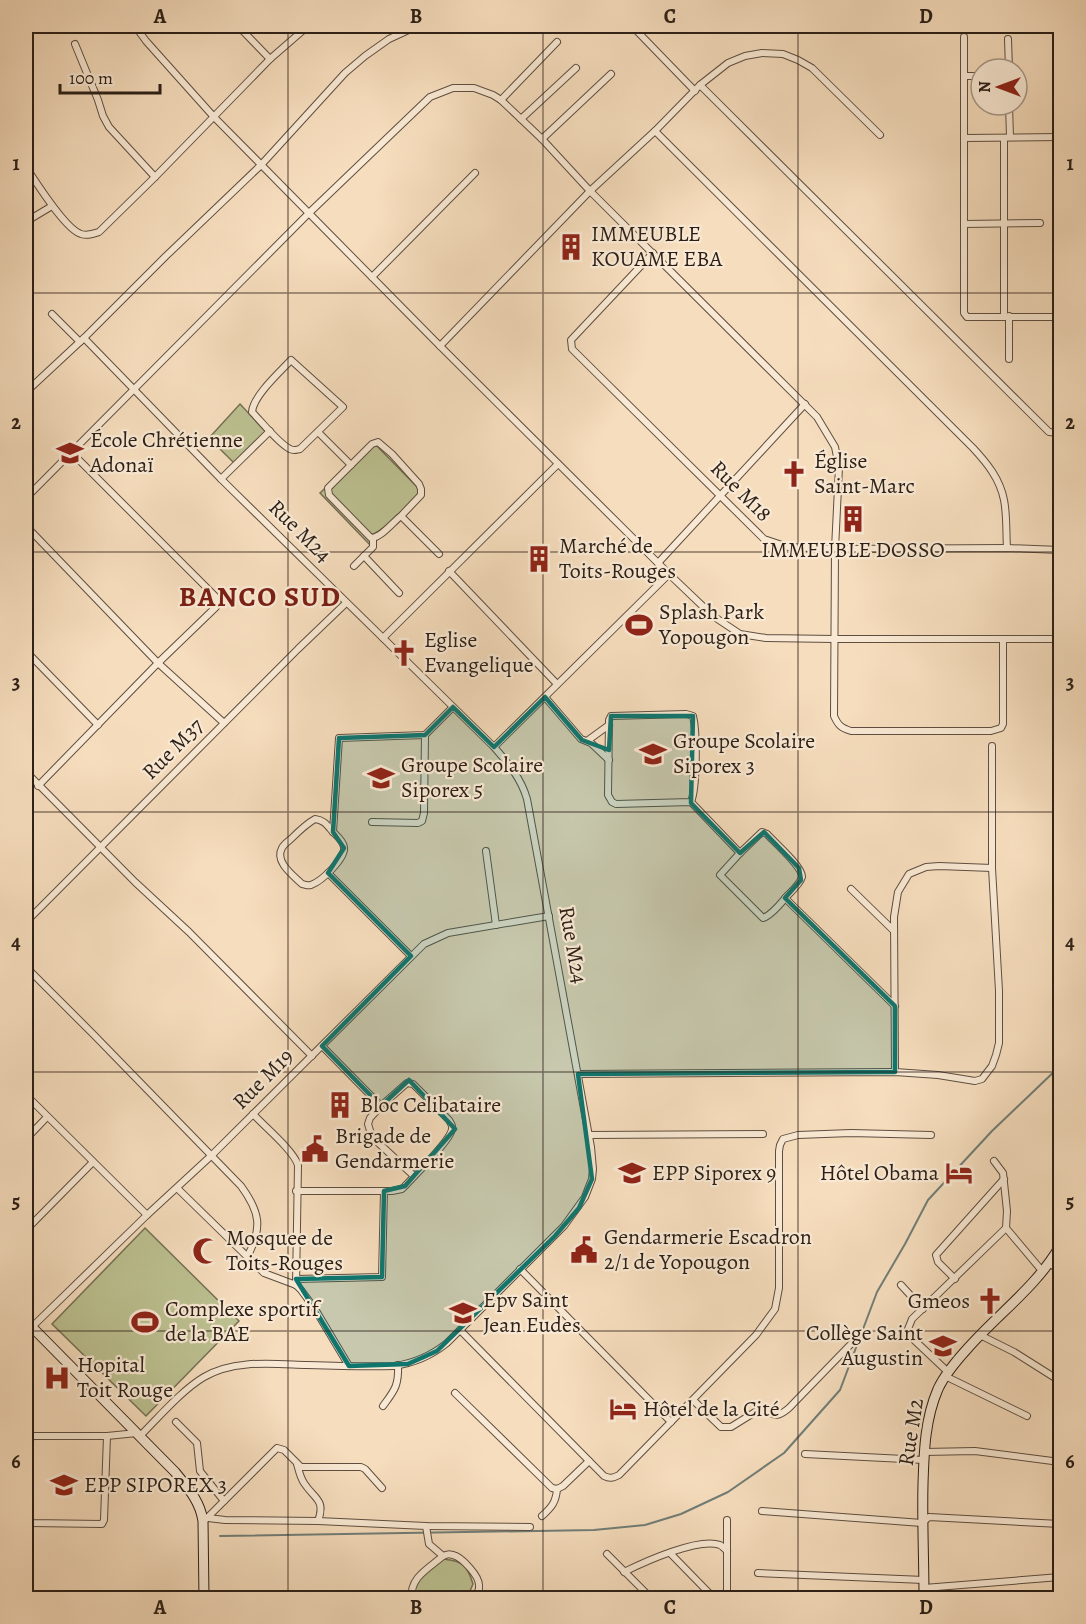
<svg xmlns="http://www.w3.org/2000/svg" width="1086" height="1624" font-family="Alegreya,serif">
  <rect width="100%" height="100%" fill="#f6ddbd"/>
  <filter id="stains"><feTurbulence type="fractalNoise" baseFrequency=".00333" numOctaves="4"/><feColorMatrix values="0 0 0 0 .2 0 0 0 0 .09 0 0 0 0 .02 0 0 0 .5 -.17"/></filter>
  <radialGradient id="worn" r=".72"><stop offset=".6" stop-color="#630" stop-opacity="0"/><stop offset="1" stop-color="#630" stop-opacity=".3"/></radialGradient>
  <g fill="#bcc191" stroke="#747054" stroke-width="1.5">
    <polygon points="240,404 266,432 236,465 209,438"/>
    <polygon points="373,442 424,494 371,546 320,493"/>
    <polygon points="145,1228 239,1321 146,1416 52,1324"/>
    <path d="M443 1559C464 1561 467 1565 473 1584L467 1598H416L414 1589 419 1577Z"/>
  </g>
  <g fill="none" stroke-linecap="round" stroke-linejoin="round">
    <polyline stroke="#707d77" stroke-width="2" points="220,1536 594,1530 645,1525 681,1514 728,1492 784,1453 840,1390 877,1292 905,1244 928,1200 992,1131 1060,1066"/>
    <defs>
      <g id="street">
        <polyline points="135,26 146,41 214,117 440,346 669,574 713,616 740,634 766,638 834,639 1060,639"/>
        <polyline points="238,26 270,59"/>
        <polyline points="632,26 695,91"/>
        <polyline points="964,37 964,313 967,317 1060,317"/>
        <polyline points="1008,39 1009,69"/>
        <polyline points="75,44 98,100 103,116 109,127 155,177"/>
        <polyline points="964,76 981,76"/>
        <polyline points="700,85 1049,432 1060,433"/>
        <polyline points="501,100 557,42"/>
        <polyline points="1009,105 1010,137"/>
        <polyline points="521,119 576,68"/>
        <path d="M655 131 973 448C987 463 1000 479 1004 500 1007 515 1006 532 1007 548"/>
        <polyline points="964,138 1060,137"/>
        <polyline points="542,139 611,74"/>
        <path d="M26 167C36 182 65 229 81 234 88 236 93 234 99 232L155 177 270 59 308 26"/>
        <polyline points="964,224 1040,223"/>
        <polyline points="26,225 32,218 52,206"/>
        <polyline points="653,253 571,340 572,349 764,539 788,547 835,549 1007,548 1060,550"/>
        <polyline points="372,277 475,173"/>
        <polyline points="52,314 80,342"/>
        <polyline points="1004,316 1004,138"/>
        <polyline points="1009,316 1009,359"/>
        <path d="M84 338 221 479 494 747C508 763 521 778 527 799L591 1147 593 1169 592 1179 585 1197 564 1226 447 1343C431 1356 415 1363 394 1366 365 1367 336 1366 307 1365 274 1364 234 1359 204 1377 182 1390 159 1417 140 1436"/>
        <polyline points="440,346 590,191 655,131 700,85 728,63 745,56 762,53 783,54 798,60 812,68 880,135"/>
        <path d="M291 360 343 407 300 449C295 450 294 451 290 449 279 444 261 421 252 412 253 396 280 372 291 360Z"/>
        <polyline points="26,392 84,338 167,255 261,165 345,73 365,56 389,39 417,26"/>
        <polyline points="318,432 351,465"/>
        <polyline points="221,479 270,431"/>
        <path d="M26 498 309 213 430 97 453 88H474L493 95 501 100 542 139 590 191 817 417 835 447 839 467 835 549 834 716C838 725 841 728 851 731H991L1001 728 1003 724V640"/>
        <path d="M401 516C392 523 382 537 371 538L329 495 328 488 372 444 378 442 392 454 419 484 421 489V495L401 516 439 554"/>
        <polyline points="26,526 158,663 224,723"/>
        <polyline points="364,556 399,593"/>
        <polyline points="658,563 805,404"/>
        <polyline points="354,566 373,547 373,539"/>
        <polyline points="449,571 557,684"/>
        <polyline points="383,638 558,464"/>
        <polyline points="26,651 98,725"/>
        <polyline points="545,697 581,739 591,743 609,760"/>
        <polyline points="587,741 609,725"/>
        <polyline points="494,747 669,574"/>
        <polyline points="26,772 135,882 189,932 312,1056"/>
        <polyline points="38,786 158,663 216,607 218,602 215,596 71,452"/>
        <path d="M691 802C697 787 697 732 693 716L686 714 611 716 609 720 608 795 612 802 616 804 691 802 740 853"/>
        <path d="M315 819C324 820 327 825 333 832 337 836 343 841 344 847 346 858 322 881 311 885 307 886 307 885 302 884 294 876 274 862 282 848 284 844 289 841 292 838 299 831 306 824 315 819Z"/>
        <polyline points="372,822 418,823 422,821 424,813 425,735"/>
        <polyline points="333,832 339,738 425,735 453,707"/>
        <path d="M762 832 767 834C774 842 803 867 802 877 800 884 792 891 787 896 781 903 772 915 763 918L720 875 740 853Z"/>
        <polyline points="486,851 496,925"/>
        <polyline points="328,873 411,956"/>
        <polyline points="851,889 894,931"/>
        <polyline points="785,898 895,1006"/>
        <polyline points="26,922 298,649 346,603"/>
        <path d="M26 967 94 1035 241 1186C260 1212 263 1228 247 1257"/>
        <polyline points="322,1046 381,1106"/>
        <polyline points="895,1072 894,917 898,892 909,874 926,867 939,866 992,868"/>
        <polyline points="578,1074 895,1072 938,1075 975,1081 982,1079 992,1066 996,1055 999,1043 999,991 992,868 992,746"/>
        <polyline points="26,1095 147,1215"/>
        <path d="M253 1114C265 1127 293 1150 298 1165L296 1285"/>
        <polyline points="588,1135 763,1134"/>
        <polyline points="26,1139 47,1117"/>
        <polyline points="177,1188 264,1273 296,1285 301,1290 315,1309 349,1366"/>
        <path d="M296 1191H392L402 1189 405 1186C414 1176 451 1140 452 1129 453 1125 451 1124 449 1120L413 1084 407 1083 381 1106 370 1118 368 1124 372 1137 414 1176"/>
        <polyline points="1006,1228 1043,1272"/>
        <polyline points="26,1230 93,1162"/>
        <polyline points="1050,1264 1060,1270"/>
        <polyline points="520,1269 671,1422"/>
        <polyline points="296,1279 382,1277 384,1191"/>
        <polyline points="955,1279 938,1262 936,1255 1004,1179"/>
        <polyline points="901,1285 923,1309"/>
        <polyline points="32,1327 147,1215 212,1155 424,944 448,933 549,916"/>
        <path d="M460 1330 604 1476C610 1479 613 1478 619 1475L756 1335 775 1309 779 1288V1151L780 1145 783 1139 798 1135 851 1133 931 1135"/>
        <polyline points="980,1335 1014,1352 1060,1381"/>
        <polyline points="948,1372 912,1338 908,1329 912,1319 1006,1228 1007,1211 1003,1173 994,1161"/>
        <polyline points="945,1376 1027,1416"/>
        <polyline points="455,1393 552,1488 557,1489 563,1486 589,1461"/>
        <path d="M693 1400 721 1427H731L760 1409C774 1412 774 1421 789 1408L851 1344"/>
        <path d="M383 1406C394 1391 399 1386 398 1365"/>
        <polyline points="176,1422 197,1443 200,1471 224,1501"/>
        <polygon points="33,1436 107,1436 104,1520 102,1524 30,1523 28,1444 29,1440"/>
        <polyline points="107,1436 137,1433"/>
        <polyline points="924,1452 975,1451 1060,1462"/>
        <polyline points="805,1454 924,1460"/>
        <path d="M297 1464C299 1471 300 1477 304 1483 314 1499 326 1499 318 1521"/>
        <polyline points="762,1511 922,1523 929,1517 1060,1524"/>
        <path d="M542 1516C552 1507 556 1502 557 1489"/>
        <polyline points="208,1518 225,1520 318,1521 426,1526 530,1527"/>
        <polyline points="206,1519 277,1448 284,1450 301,1467 361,1467 365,1469 382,1488"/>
        <polyline points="426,1526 429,1544 443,1556"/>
        <polyline points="670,1553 709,1593 714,1596 727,1593"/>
        <polyline points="607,1554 651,1598"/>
        <path d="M624 1572C644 1562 699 1537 720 1545 722 1546 725 1549 727 1551"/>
        <polyline points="758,1573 924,1580"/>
        <polyline points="924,1588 1060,1577"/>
        <path d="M412 1598C409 1578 429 1568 443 1556 448 1554 448 1554 453 1555 462 1557 479 1576 479 1585 480 1590 477 1594 474 1598"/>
        <polyline points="727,1598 727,1520"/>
      </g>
      <g id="secondary">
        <path d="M26 1321 175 1472C188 1488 200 1501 203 1521L204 1598"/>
        <path d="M924 1598C924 1560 922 1522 923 1484 924 1451 925 1419 938 1389 945 1374 957 1360 968 1348 998 1314 1037 1286 1060 1246"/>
      </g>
    </defs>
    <use href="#street" stroke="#5e4e40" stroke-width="8"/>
    <use href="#secondary" stroke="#2b1f17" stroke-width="11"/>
    <use href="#street" stroke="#f9e9d4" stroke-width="6"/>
    <use href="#secondary" stroke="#f9e9d4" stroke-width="9"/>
  </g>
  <path fill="#0f766e" fill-opacity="0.2" stroke="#0f766e" stroke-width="4.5" stroke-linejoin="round" d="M545 697 582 740 609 750 611 716H693L691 803 740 853 764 832 799 868 801 880 785 898 895 1006V1072L578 1074 592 1179 579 1208 555 1236 437 1351 408 1364 349 1366 296 1279 382 1277 384 1191 405 1186 455 1129 409 1080 381 1106 322 1046 411 956 328 873 344 848 333 832 339 738 425 735 453 707 494 747Z"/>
  <path fill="none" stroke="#2b1f17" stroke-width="1.5" stroke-opacity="0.55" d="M288 26V1598M543 26V1598M798 26V1598M26 293H1060M26 552H1060M26 812H1060M26 1072H1060M26 1331H1060"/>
  <defs>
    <symbol id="building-bare" viewBox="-9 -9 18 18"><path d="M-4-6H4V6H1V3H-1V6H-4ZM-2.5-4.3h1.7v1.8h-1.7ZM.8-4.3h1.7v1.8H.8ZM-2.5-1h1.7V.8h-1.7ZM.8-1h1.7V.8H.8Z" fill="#8f2418" stroke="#f9e9d4" stroke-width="2.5" paint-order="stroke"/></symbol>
    <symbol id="school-bare" viewBox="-9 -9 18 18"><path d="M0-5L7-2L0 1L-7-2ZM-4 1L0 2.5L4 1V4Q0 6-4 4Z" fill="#8f2418" stroke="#f9e9d4" stroke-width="2.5" paint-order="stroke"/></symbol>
    <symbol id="church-bare" viewBox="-9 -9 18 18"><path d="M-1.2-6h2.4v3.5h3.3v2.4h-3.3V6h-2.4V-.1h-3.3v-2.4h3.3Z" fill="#8f2418" stroke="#f9e9d4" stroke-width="2.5" paint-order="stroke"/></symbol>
    <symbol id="stadium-bare" viewBox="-9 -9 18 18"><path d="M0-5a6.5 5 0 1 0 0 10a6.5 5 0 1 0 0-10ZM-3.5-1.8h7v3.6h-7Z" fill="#8f2418" stroke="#f9e9d4" stroke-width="2.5" paint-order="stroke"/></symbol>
    <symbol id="civic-bare" viewBox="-9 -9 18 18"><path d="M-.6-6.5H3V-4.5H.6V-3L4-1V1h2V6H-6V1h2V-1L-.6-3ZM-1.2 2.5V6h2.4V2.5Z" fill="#8f2418" stroke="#f9e9d4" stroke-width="2.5" paint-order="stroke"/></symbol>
    <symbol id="hotel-bare" viewBox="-9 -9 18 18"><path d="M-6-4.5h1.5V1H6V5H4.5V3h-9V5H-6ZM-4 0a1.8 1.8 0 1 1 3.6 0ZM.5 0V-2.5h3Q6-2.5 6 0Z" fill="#8f2418" stroke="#f9e9d4" stroke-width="2.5" paint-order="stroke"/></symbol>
    <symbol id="mosque-bare" viewBox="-9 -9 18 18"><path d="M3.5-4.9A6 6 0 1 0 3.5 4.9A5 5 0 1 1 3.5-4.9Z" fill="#8f2418" stroke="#f9e9d4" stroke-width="2.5" paint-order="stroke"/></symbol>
    <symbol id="hospital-bare" viewBox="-9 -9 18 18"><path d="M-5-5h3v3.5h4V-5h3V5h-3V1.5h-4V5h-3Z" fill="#8f2418" stroke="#f9e9d4" stroke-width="2.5" paint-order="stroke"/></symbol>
  </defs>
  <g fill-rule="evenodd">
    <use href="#building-bare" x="552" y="228" width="38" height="38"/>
    <use href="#school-bare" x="51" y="434" width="38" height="38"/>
    <use href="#church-bare" x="775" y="455" width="38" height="38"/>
    <use href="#building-bare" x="834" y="500" width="38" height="38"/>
    <use href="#building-bare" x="520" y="540" width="38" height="38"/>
    <use href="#stadium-bare" x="620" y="606" width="38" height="38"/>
    <use href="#church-bare" x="385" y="634" width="38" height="38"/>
    <use href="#school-bare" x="634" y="735" width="38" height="38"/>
    <use href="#school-bare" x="362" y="759" width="38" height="38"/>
    <use href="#building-bare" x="321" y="1086" width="38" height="38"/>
    <use href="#civic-bare" x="296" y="1130" width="38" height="38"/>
    <use href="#school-bare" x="613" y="1154" width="38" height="38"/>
    <use href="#hotel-bare" x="940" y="1154" width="38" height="38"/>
    <use href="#civic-bare" x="565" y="1231" width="38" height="38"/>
    <use href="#mosque-bare" x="187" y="1232" width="38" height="38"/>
    <use href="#church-bare" x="971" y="1282" width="38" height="38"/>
    <use href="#school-bare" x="444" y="1294" width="38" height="38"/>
    <use href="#stadium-bare" x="126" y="1303" width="38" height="38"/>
    <use href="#school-bare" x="924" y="1327" width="38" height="38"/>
    <use href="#hospital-bare" x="38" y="1359" width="38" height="38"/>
    <use href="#hotel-bare" x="604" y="1390" width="38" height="38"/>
    <use href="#school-bare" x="45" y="1466" width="38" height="38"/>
  </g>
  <g text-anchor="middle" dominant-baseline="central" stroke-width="4.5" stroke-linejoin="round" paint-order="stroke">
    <g font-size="22" fill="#2b1f17" stroke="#f9e9d4" text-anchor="start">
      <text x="591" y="234">IMMEUBLE<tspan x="591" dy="25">KOUAME EBA</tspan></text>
      <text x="90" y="440">École Chrétienne<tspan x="90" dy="25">Adonaï</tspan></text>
      <text x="814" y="461">Église<tspan x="814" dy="25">Saint-Marc</tspan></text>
      <text x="559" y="546">Marché de<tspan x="559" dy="25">Toits-Rouges</tspan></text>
      <text x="853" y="550" text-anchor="middle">IMMEUBLE DOSSO</text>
      <text x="659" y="612">Splash Park<tspan x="659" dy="25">Yopougon</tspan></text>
      <text x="424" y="640">Eglise<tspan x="424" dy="25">Evangelique</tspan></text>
      <text x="673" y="741">Groupe Scolaire<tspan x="673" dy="25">Siporex 3</tspan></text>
      <text x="401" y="765">Groupe Scolaire<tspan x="401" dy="25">Siporex 5</tspan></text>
      <text x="360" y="1105">Bloc Celibataire</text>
      <text x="335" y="1136">Brigade de<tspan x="335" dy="25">Gendarmerie</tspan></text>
      <text x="652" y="1173">EPP Siporex 9</text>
      <text x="939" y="1173" text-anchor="end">Hôtel Obama</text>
      <text x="604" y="1237">Gendarmerie Escadron<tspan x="604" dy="25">2/1 de Yopougon</tspan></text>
      <text x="226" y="1238">Mosquee de<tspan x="226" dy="25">Toits-Rouges</tspan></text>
      <text x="483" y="1300">Epv Saint<tspan x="483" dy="25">Jean Eudes</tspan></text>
      <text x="970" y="1301" text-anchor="end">Gmeos</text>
      <text x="165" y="1309">Complexe sportif<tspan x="165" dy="25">de la BAE</tspan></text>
      <text x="923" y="1333" text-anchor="end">Collège Saint<tspan x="923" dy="25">Augustin</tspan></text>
      <text x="77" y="1365">Hopital<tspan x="77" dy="25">Toit Rouge</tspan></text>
      <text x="643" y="1409">Hôtel de la Cité</text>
      <text x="84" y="1485">EPP SIPOREX 3</text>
    </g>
    <g font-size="22" fill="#2b1f17" stroke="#f9e9d4">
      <text transform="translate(741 491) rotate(45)">Rue M18</text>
      <text transform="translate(300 531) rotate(45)">Rue M24</text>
      <text transform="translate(173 749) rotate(-45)">Rue M37</text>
      <text transform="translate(573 945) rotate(80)">Rue M24</text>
      <text transform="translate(263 1079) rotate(-45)">Rue M19</text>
      <text transform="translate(911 1432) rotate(-81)">Rue M2</text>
    </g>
    <g font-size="28" font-weight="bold" letter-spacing="1.5" fill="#7a1f14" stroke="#f9e9d4">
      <text x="260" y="597">BANCO SUD</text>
    </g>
  </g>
  <rect width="1086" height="1624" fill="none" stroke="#f6ddbd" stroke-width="66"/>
  <g transform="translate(999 87) rotate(270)"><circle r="28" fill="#f9e9d4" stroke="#a79888" stroke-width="1.5"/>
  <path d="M0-4.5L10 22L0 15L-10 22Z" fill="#8f2418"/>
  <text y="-9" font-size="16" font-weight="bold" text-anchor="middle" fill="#2b1f17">N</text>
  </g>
  <path d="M60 84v9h100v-9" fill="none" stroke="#2b1f17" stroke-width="3"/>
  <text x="69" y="84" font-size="18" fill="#2b1f17" stroke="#f9e9d4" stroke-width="4.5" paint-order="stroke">100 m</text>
  <rect x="33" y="33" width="1020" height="1558" fill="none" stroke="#2b1f17" stroke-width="2"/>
  <g font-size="20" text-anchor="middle" font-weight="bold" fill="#2b1f17">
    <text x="160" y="23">A</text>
    <text x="416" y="23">B</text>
    <text x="670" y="23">C</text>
    <text x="926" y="23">D</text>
    <text x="16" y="170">1</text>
    <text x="1070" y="170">1</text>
    <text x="16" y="429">2</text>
    <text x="1070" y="429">2</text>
    <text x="16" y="689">3</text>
    <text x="1070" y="689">3</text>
    <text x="16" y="949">4</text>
    <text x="1070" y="949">4</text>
    <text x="16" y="1208">5</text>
    <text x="1070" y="1208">5</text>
    <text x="16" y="1468">6</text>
    <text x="1070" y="1468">6</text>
    <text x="160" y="1614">A</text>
    <text x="416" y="1614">B</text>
    <text x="670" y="1614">C</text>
    <text x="926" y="1614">D</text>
  </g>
  <rect width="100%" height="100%" filter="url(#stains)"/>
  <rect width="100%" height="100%" fill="url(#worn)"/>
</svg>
